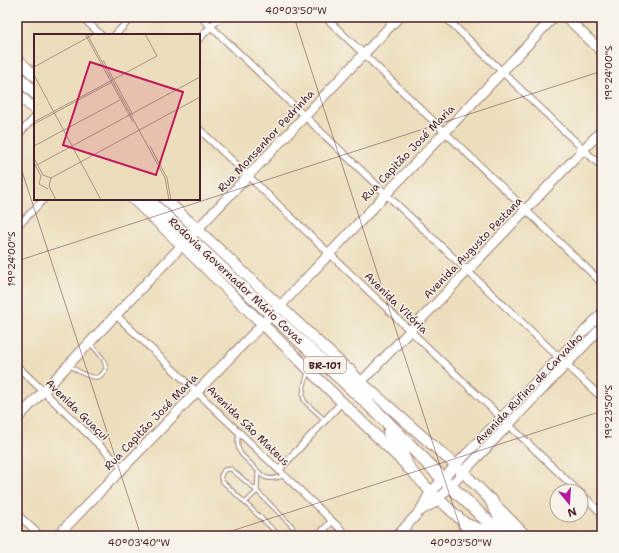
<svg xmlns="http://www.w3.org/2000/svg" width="619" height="553" font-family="'Shantell Sans',sans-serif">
  <rect width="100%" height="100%" fill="#f7f3e8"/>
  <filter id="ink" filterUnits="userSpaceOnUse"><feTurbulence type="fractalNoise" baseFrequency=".025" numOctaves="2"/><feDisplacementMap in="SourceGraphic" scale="8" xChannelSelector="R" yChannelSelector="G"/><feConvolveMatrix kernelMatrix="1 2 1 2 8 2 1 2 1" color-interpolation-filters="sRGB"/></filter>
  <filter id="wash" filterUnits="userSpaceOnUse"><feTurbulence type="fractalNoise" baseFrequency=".012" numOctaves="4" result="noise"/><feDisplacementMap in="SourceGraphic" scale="16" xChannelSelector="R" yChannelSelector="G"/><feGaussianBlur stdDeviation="0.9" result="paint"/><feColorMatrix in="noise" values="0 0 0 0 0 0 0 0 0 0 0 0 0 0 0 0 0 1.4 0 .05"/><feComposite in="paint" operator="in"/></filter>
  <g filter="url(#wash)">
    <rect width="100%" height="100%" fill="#ecdebc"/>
  </g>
  <g filter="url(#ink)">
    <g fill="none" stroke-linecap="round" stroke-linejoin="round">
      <defs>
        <g id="lane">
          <path d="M70 366C76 370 93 381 100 376 102 375 104 371 106 369 106 359 97 352 91 344"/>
          <path d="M308 371C306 381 300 393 305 402L325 420"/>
          <path d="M239 432C238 440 236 447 241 454L263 476C269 481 278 477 285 476"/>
          <polyline points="245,503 257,491 258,472"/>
          <path d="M280 536 222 481C219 476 222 474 224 470L231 469 257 491 293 527"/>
        </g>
        <g id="street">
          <polyline points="82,17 101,35"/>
          <polyline points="201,17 386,194 602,398"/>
          <polyline points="325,17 602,283"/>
          <polyline points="445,17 602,167"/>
          <polyline points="115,35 132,17"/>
          <polyline points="199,39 220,17"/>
          <polyline points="199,129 578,491"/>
          <polyline points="17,136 35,117"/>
          <polyline points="17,227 44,199"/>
          <polyline points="116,315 348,536"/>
          <polyline points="17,366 123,468"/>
          <polyline points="279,470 342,402"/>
          <polyline points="581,493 602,514"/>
          <polyline points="17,514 41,536"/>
          <polyline points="318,536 332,521"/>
        </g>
        <g id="secondary">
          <polyline points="566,17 602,52"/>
          <polyline points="361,382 602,130"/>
          <polyline points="17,419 399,17"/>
          <polyline points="420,511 428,496 431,492 456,465 602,313"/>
          <polyline points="57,536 280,306 554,17"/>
          <polyline points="397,536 420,511 434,503 439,498 470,465 602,327"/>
        </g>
        <g id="primary">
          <polyline points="17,59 35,76"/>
          <polyline points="17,93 35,110"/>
          <polyline points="133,199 186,249 408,467 431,492 470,528"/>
          <polyline points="165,199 361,382 463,472 526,536"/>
        </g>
        <g id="highway">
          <polyline points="17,76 35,93"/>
          <polyline points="147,199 379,414 443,479 503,536"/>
          <polyline points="350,371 364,393 368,397"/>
          <polyline points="389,433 399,447 408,467"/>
          <polyline points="491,500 503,524 512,536"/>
          <polyline points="464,524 480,530 491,536"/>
        </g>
      </defs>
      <use href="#lane" stroke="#9b7e74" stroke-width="5"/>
      <use href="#street" stroke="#9b7e74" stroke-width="8"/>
      <use href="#secondary" stroke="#9b7e74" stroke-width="11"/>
      <use href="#primary" stroke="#9b7e74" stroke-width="12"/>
      <use href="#highway" stroke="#9b7e74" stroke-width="14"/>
      <polyline stroke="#9b7e74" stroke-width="1.5" stroke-dasharray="1 3" stroke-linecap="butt" points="17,357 22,361"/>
      <use href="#lane" stroke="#fff" stroke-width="3"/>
      <use href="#street" stroke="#fff" stroke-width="6"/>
      <use href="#secondary" stroke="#fff" stroke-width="9"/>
      <use href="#primary" stroke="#fff" stroke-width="10"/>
      <use href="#highway" stroke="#fff" stroke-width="12"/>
    </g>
  </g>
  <path fill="none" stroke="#4a1f2b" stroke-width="1" stroke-opacity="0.45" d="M294 17 463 536M17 156 141 536M17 261 602 71M216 536 602 411"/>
  <g text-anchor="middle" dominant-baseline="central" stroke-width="3" stroke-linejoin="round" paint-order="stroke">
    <rect fill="#f7f3e8" stroke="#7e5f64" stroke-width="1" x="304" y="357" width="42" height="16" rx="3"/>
    <g font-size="10" font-weight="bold" fill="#4a1f2b">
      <text x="325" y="365">BR-101</text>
    </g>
    <g font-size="11" fill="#4a1f2b" stroke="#f7f3e8">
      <text transform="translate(266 141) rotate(-47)">Rua Monsenhor Pedrinha</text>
      <text transform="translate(408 153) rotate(-46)">Rua Capitão José Maria</text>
      <text transform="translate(473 248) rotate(-46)">Avenida Augusto Pestana</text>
      <text transform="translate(236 281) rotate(43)">Rodovia Governador Mário Covas</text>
      <text transform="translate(396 303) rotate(44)">Avenida Vitória</text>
      <text transform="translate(529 389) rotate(-46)">Avenida Rufino de Carvalho</text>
      <text transform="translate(77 410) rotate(44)">Avenida Guaçui</text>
      <text transform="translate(151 422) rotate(-46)">Rua Capitão José Maria</text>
      <text transform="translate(248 426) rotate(44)">Avenida São Mateus</text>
    </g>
  </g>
  <g transform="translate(34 34)">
    <rect width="166" height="166" fill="#ecdebc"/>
    <path fill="none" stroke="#ab9282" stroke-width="1" d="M51 0 99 88M53 0 131 144 135 166M69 26 99 81M0 33 60 0M0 41 67 166M0 88 123 22 111 0M0 90 78 48M0 112 86 66M116 112 133 144 137 166M0 124 9 141 17 144 15 152 22 166M0 129 7 142 5 150 14 155M1 132 166 43M17 144 166 63"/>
    <path fill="#c2185b" fill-opacity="0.15" stroke="#c2185b" stroke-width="2" d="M56 28 149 58 122 141 29 111Z"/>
    <rect width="166" height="166" fill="none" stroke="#4a1f2b" stroke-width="2"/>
  </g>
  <rect width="619" height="553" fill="none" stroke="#f7f3e8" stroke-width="44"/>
  <g transform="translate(569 503) rotate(162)"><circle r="19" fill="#f7f3e8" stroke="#b29e9c"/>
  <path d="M0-3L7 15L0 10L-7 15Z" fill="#b5179e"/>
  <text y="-6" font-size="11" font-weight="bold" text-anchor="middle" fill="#4a1f2b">N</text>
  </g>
  <rect x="22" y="22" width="575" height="509" fill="none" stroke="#4a1f2b" stroke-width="1.5"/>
  <g font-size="10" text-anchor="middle" fill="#4a1f2b">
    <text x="296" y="14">40°03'50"W</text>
    <text transform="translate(608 73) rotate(-90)" y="4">19°24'00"S</text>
    <text transform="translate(11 259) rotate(-90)" y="4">19°24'00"S</text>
    <text transform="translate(608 412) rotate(-90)" y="4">19°23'50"S</text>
    <text x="139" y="546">40°03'40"W</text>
    <text x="461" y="546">40°03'50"W</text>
  </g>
</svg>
